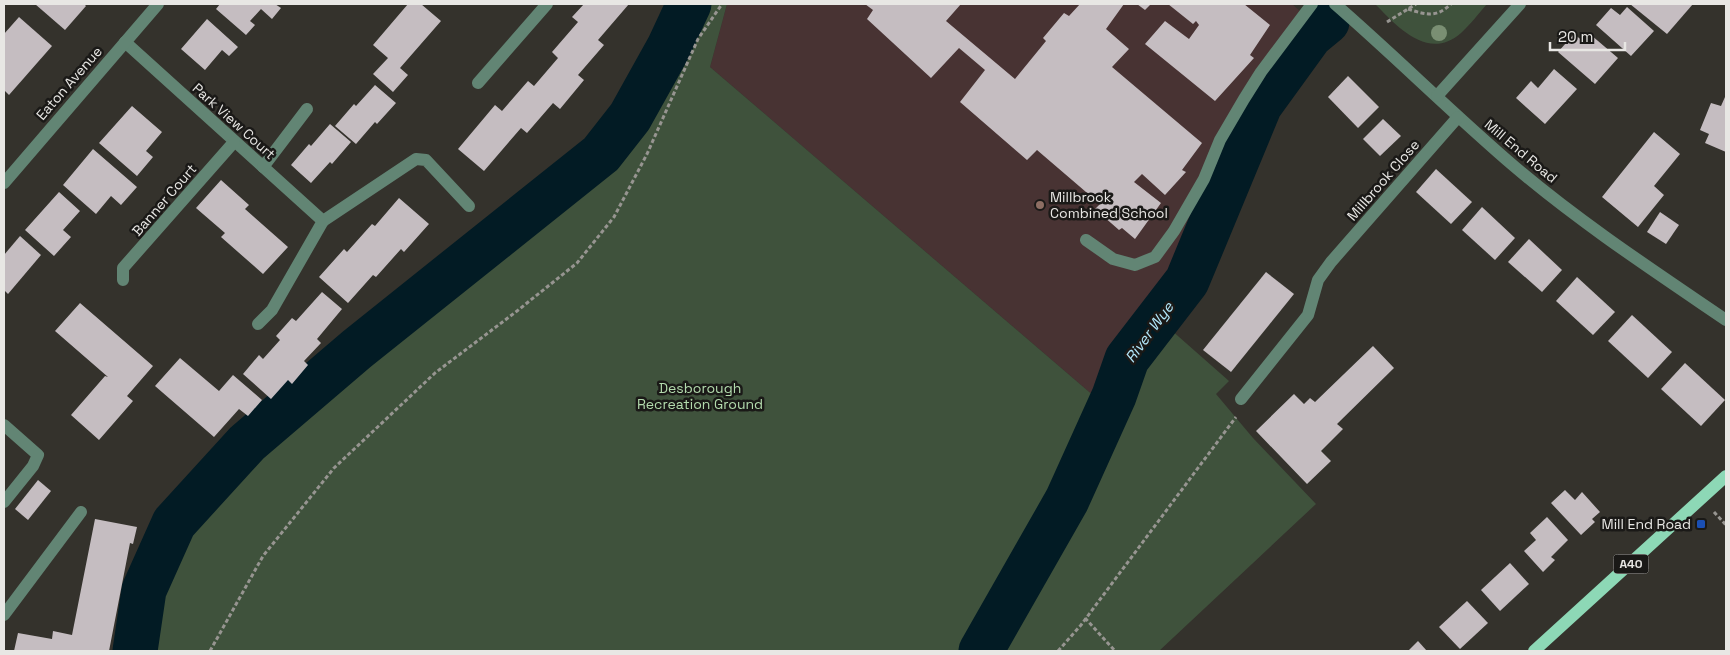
<svg xmlns="http://www.w3.org/2000/svg" width="1730" height="655" font-family="'Space Grotesk',sans-serif">
  <rect width="100%" height="100%" fill="#34322c"/>
  <polygon fill="#483333" points="727,4 1292,4 1310,20 1267,77 1228,156 1188,255 1128,336 1095,397 710,67"/>
  <g fill="#3f523c">
    <polygon points="687,4 727,4 710,67 1095,397 1118,406 1170,329 1229,381 1216,394 1253,438 1316,504 1159,651 131,651 138,596 149,557 172,522 223,463 399,306 583,164 606,142 624,119 667,47"/>
    <path d="M1375 4H1487C1479 13 1470 25 1461 33 1428 62 1397 26 1375 4Z"/>
  </g>
  <g fill="none" stroke-linecap="round" stroke-linejoin="round">
    <g stroke="#021b24" stroke-width="45">
      <polyline points="135,651 144,590 174,523 247,443 357,349 601,154 630,117 669,47 689,4"/>
      <polyline points="981,651 1067,500 1114,396 1127,359 1187,281 1260,105 1310,36 1327,22"/>
    </g>
  </g>
  <g fill="#c5bdc1">
    <polygon points="35,4 84,4 86,6 65,30"/>
    <polygon points="220,4 275,4 281,8 272,19 261,9 250,21 255,25 246,35 216,9"/>
    <polygon points="408,4 421,4 441,21 400,68 408,75 393,92 373,74 388,58 373,45"/>
    <polygon points="584,4 629,4 598,40 604,45 578,75 584,80 560,109 553,103 527,133 521,128 484,171 458,149 495,105 502,111 528,81 534,86 558,58 552,52 578,22 572,17"/>
    <polygon points="865,4 961,4 946,21 1015,79 1046,41 1043,38 1064,13 1069,16 1080,4 1124,4 1106,29 1129,49 1112,67 1202,143 1182,170 1186,172 1165,195 1142,174 1134,182 1161,203 1135,239 1122,228 1119,230 1095,209 1100,204 1037,150 1027,160 960,102 985,70 959,48 931,78 867,19 873,10"/>
    <polygon points="1137,4 1151,4 1145,10"/>
    <polygon points="1168,4 1244,4 1270,25 1250,55 1254,58 1215,101 1145,44 1165,21 1189,39 1199,25 1196,21 1193,24"/>
    <polygon points="1630,4 1693,4 1667,34"/>
    <polygon points="1627,7 1654,31 1631,56 1596,25 1611,8 1620,15"/>
    <polygon points="19,17 52,46 9,95 4,90 4,34"/>
    <polygon points="207,19 238,47 229,56 222,50 205,70 181,49"/>
    <polygon points="1574,34 1584,42 1591,35 1618,58 1595,84 1558,52"/>
    <polygon points="1554,69 1577,89 1545,124 1516,98 1531,81 1538,88"/>
    <polygon points="1348,76 1379,107 1358,128 1328,97"/>
    <polygon points="375,85 396,103 377,124 375,122 356,144 335,126 354,104 356,106"/>
    <polygon points="1725,97 1726,97 1726,152 1705,143 1709,134 1700,130 1711,103 1721,106"/>
    <polygon points="132,106 162,132 146,151 153,157 137,176 99,143"/>
    <polygon points="1383,119 1401,136 1380,156 1363,139"/>
    <polygon points="330,124 351,142 332,164 330,162 311,183 291,165 309,144 311,146"/>
    <polygon points="1654,132 1680,154 1654,186 1664,195 1638,227 1602,197"/>
    <polygon points="93,149 137,187 121,205 111,196 96,214 63,185"/>
    <polygon points="1436,169 1472,202 1451,224 1416,192"/>
    <polygon points="221,180 249,205 245,209 288,247 263,274 221,237 225,233 196,208"/>
    <polygon points="59,192 80,211 63,230 71,237 54,256 25,230"/>
    <polygon points="399,198 429,224 404,252 401,249 376,277 373,275 348,303 319,277 344,249 347,252 372,224 375,226"/>
    <polygon points="1482,207 1515,238 1495,260 1462,230"/>
    <polygon points="1660,212 1679,225 1666,244 1647,232"/>
    <polygon points="20,236 41,255 8,294 4,290 4,255"/>
    <polygon points="1529,239 1562,270 1542,292 1508,262"/>
    <polygon points="1266,272 1294,294 1231,372 1203,350"/>
    <polygon points="1577,277 1615,312 1593,335 1556,301"/>
    <polygon points="322,292 342,309 317,339 321,343 304,361 308,365 292,384 288,380 271,399 243,374 259,355 263,359 280,340 276,336 292,318 296,321"/>
    <polygon points="80,303 153,366 127,396 133,401 99,440 71,415 105,376 108,377 55,331"/>
    <polygon points="1632,315 1672,352 1648,378 1608,341"/>
    <polygon points="1373,346 1394,368 1337,424 1343,429 1321,451 1331,461 1307,484 1256,431 1294,394 1304,404 1310,398 1315,402"/>
    <polygon points="180,358 219,391 233,375 262,400 248,416 239,409 214,437 155,386"/>
    <polygon points="1685,363 1725,400 1701,426 1661,389"/>
    <polygon points="38,480 51,491 28,520 15,509"/>
    <polygon points="1565,490 1575,500 1582,492 1600,512 1592,519 1595,522 1581,535 1551,503"/>
    <polygon points="1547,517 1568,540 1551,557 1555,560 1543,572 1524,551 1536,540 1530,533"/>
    <polygon points="95,519 137,527 133,544 130,543 109,651 14,651 18,633 52,639 53,631 72,635"/>
    <polygon points="1510,563 1529,584 1500,611 1481,590"/>
    <polygon points="1467,601 1488,623 1460,649 1439,627"/>
    <polygon points="1418,641 1427,651 1408,651"/>
  </g>
  <g fill="none" stroke-linecap="round" stroke-linejoin="round">
    <g stroke="#979591" stroke-width="3" stroke-dasharray="4 2.5" stroke-linecap="butt">
      <path d="M1408 9C1427 15 1436 18 1451 4"/>
      <polyline points="1387,22 1416,4"/>
      <polyline points="1714,512 1726,525"/>
      <polyline points="1085,618 1115,651"/>
      <polyline points="210,651 263,556 334,468 435,373 517,311 577,263 614,217 647,154 698,39 722,4"/>
      <polyline points="1058,651 1081,625 1236,417"/>
    </g>
    <g stroke="#628574" stroke-width="12">
      <path d="M1335 4C1396 57 1453 114 1515 167 1581 223 1654 271 1726 320"/>
      <polyline points="125,42 323,221 272,310 258,324"/>
      <polyline points="478,83 547,4"/>
      <polyline points="1437,96 1520,4"/>
      <polyline points="263,167 307,109"/>
      <polyline points="4,183 158,4"/>
      <polyline points="323,221 416,159 426,160 469,206"/>
      <polyline points="1086,240 1113,259 1135,265 1155,257 1174,231 1204,179 1220,140 1244,99 1261,72 1312,4"/>
      <polyline points="123,280 123,268 234,142"/>
      <polyline points="1241,399 1308,315 1318,280 1331,262 1458,117"/>
      <polyline points="4,425 38,455 33,466 4,502"/>
      <polyline points="4,615 81,512"/>
    </g>
    <polyline stroke="#8dd8b6" stroke-width="12" points="1534,651 1726,476"/>
  </g>
  <circle fill="#7a8f73" cx="1439" cy="33" r="8"/>
  <circle fill="#8d6e63" stroke="#1a1917" stroke-width="2" cx="1040" cy="205" r="5"/>
  <rect fill="#1a4fb4" stroke="#1a1917" stroke-width="2" x="1696" y="519" width="10" height="10" rx="2.5"/>
  <g text-anchor="middle" dominant-baseline="central" stroke-width="5" stroke-linejoin="round" paint-order="stroke">
    <rect fill="#1a1917" stroke="#aaa9a6" stroke-width="1" x="1613.5" y="554.5" width="35" height="19" rx="4"/>
    <g font-size="12" font-weight="bold" fill="#e8e7e4">
      <text x="1631" y="564">A40</text>
    </g>
    <g font-size="14" fill="#e8e7e4" stroke="#1a1917">
      <text transform="translate(69 83) rotate(-49)">Eaton Avenue</text>
      <text transform="translate(234 121) rotate(42)">Park View Court</text>
      <text transform="translate(1521 151) rotate(40)">Mill End Road</text>
      <text transform="translate(1383 180) rotate(-49)">Millbrook Close</text>
      <text transform="translate(164 200) rotate(-49)">Banner Court</text>
    </g>
    <g font-size="14" fill="#e8e7e4" stroke="#1a1917" text-anchor="start">
      <text x="1050" y="197">Millbrook<tspan x="1050" dy="16">Combined School</tspan></text>
      <text x="1691" y="524" text-anchor="end">Mill End Road</text>
    </g>
    <g font-size="14" fill="#b3dbad" stroke="#1a1917">
      <text x="700" y="388">Desborough<tspan x="700" dy="16">Recreation Ground</tspan></text>
    </g>
    <g font-size="15" font-style="italic" fill="#b3e8fb" stroke="#1a1917">
      <text transform="translate(1149 332) rotate(-54)">River Wye</text>
    </g>
  </g>
  <rect width="1730" height="655" fill="none" stroke="#e8e7e4" stroke-width="10"/>
  <path d="M1550 42v8h75v-8" fill="none" stroke="#e8e7e4" stroke-width="2.5"/>
  <text x="1558" y="42" font-size="15" fill="#e8e7e4" stroke="#1a1917" stroke-width="4" paint-order="stroke">20 m</text>
</svg>
